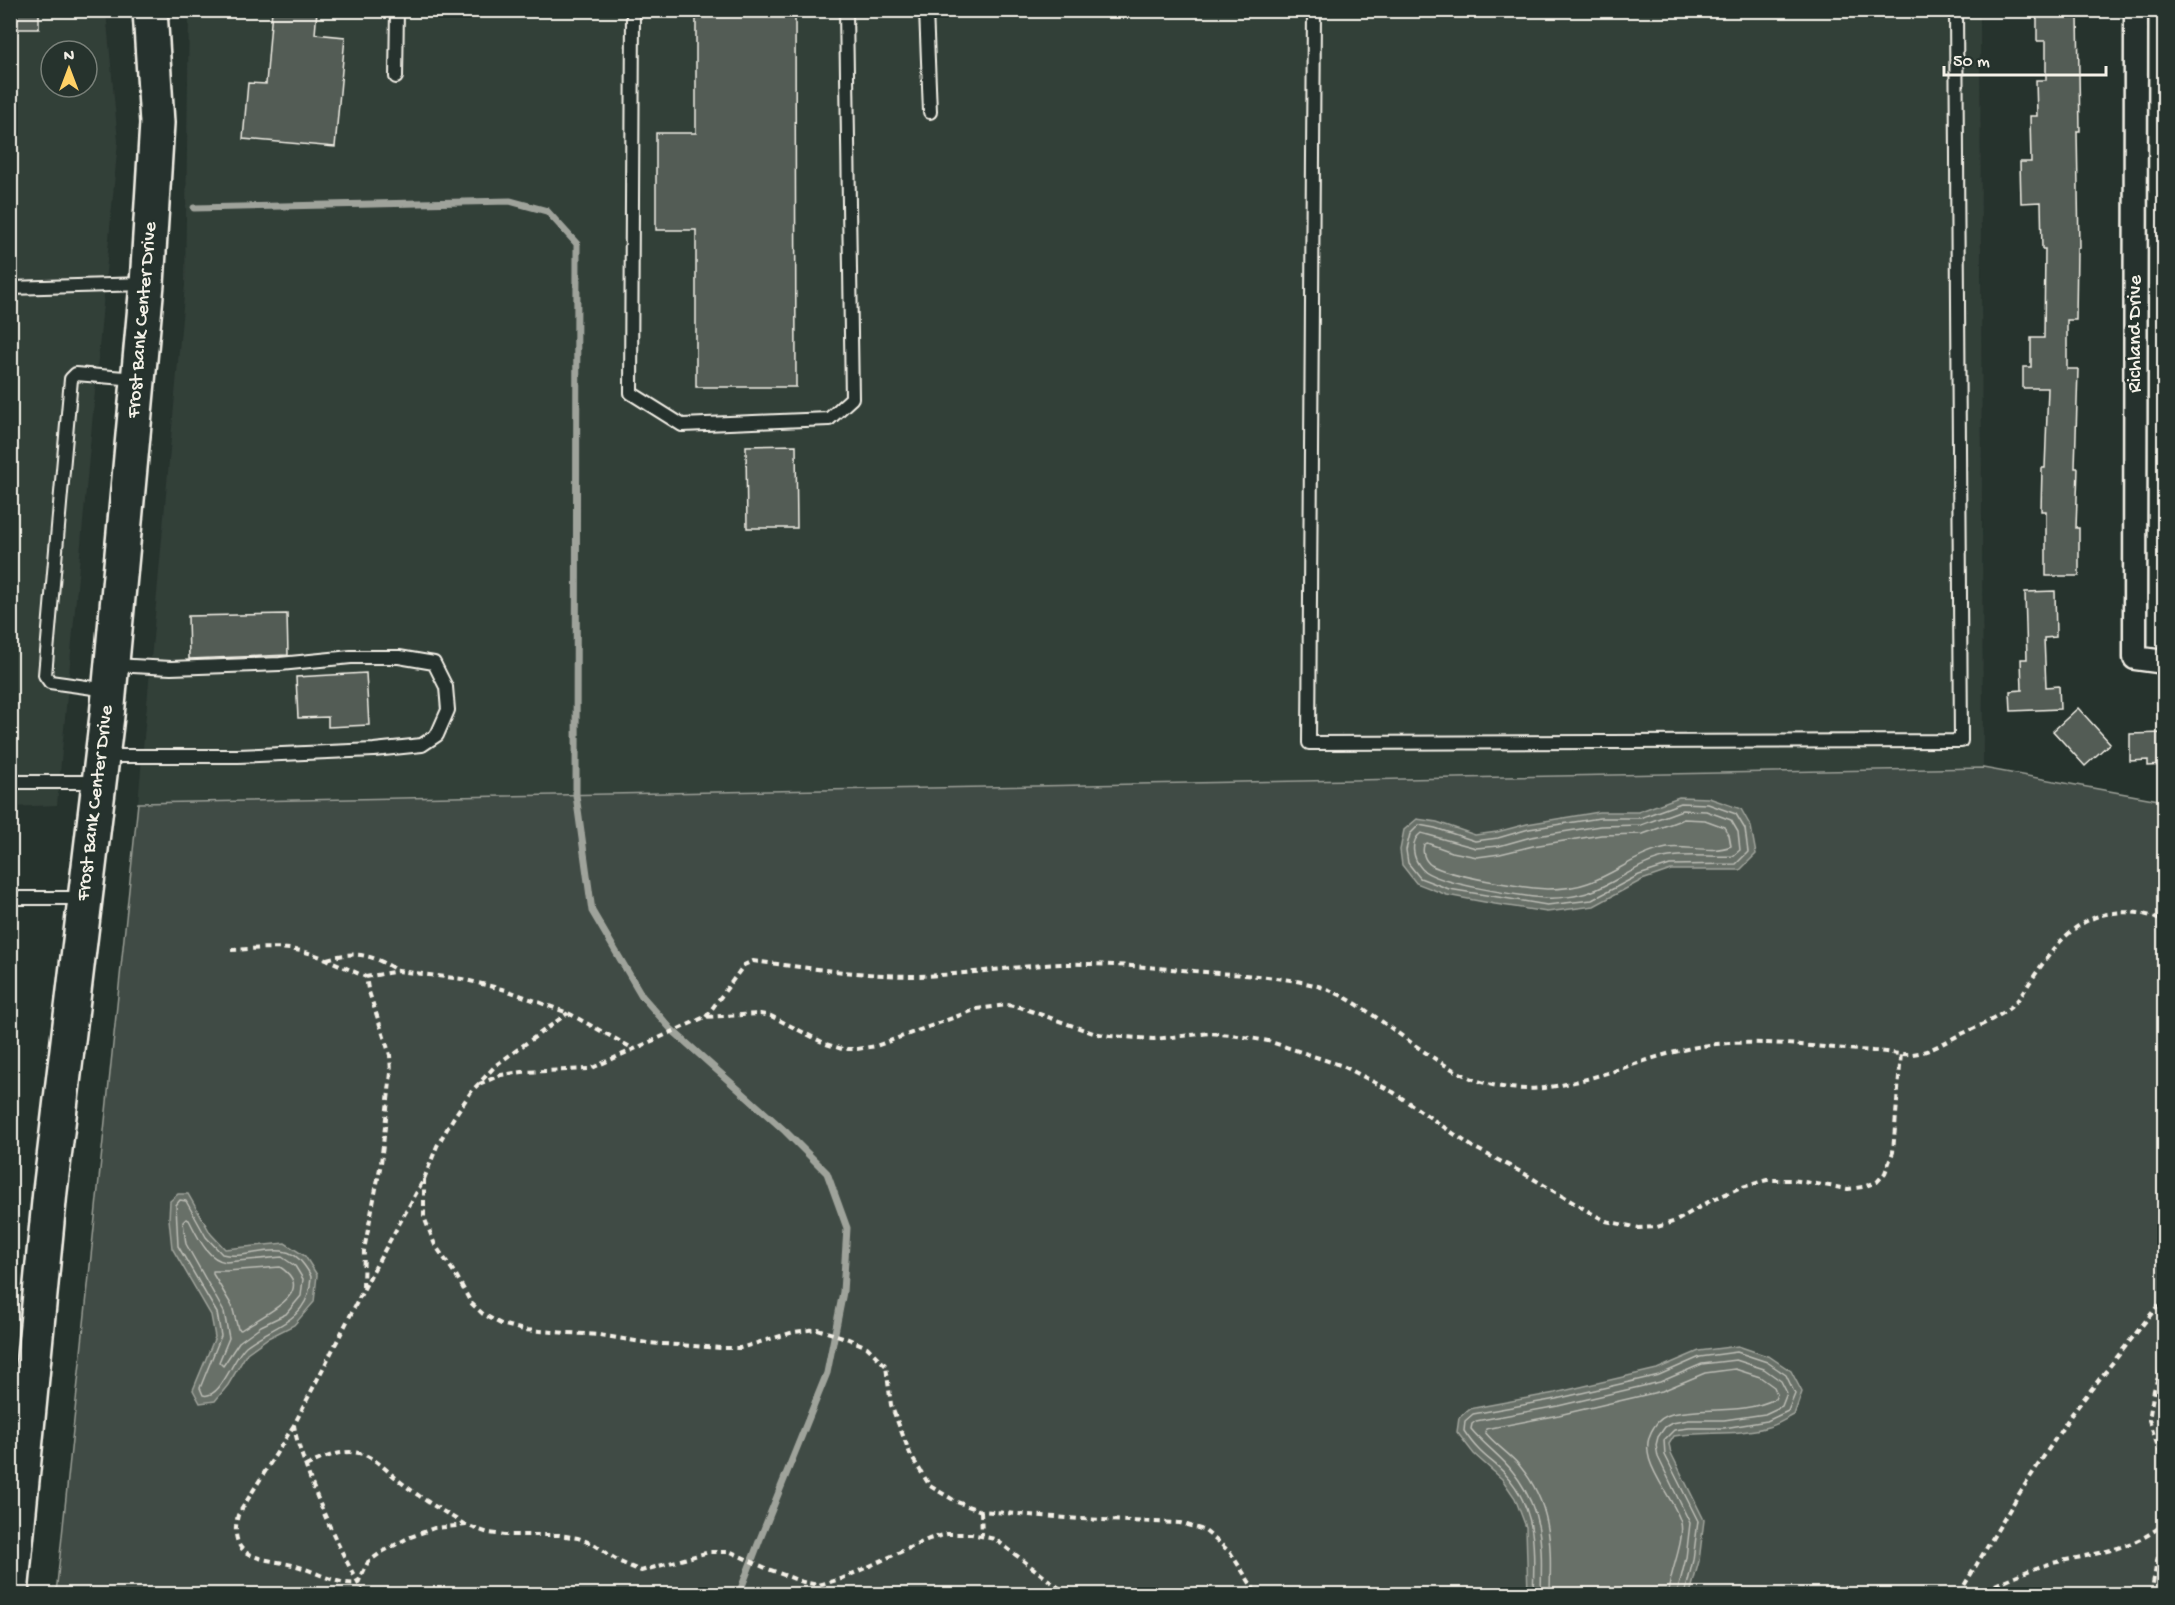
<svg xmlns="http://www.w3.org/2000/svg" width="2175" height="1605" font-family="'Gochi Hand',sans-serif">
  <rect width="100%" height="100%" fill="#26332d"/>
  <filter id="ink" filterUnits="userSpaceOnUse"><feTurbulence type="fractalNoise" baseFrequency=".0167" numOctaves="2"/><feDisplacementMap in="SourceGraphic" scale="12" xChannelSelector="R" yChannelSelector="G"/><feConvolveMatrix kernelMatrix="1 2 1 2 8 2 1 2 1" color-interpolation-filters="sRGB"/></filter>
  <g filter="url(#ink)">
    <g fill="#333f39" fill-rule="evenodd">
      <path d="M10 11H106L118 141 57 805 11 807ZM51 51H87V87H51Z"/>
      <polygon points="189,11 1980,11 1983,768 138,803 185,285"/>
    </g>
    <polygon fill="#414b45" stroke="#9a9e96" stroke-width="1.5" points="1983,768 2164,801 2164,1594 56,1594 138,803"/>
    <g fill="#676f68" stroke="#9fa39b" stroke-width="1.5">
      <polygon points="1679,797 1709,798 1741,809 1751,827 1756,854 1740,870 1671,870 1642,880 1594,906 1547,912 1495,904 1447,895 1416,883 1402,865 1400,850 1404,830 1417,819 1437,822 1475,835 1497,832 1527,824 1599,812 1638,812"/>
      <polygon points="178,1194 188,1194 211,1234 225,1249 285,1243 305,1256 317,1275 314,1302 294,1325 268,1338 247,1353 228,1385 215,1401 200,1403 193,1390 215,1337 211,1315 172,1248 169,1219 170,1201"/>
      <path d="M1738 1346 1770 1357 1791 1371 1802 1392 1794 1415C1785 1419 1777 1425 1768 1427 1737 1436 1705 1431 1674 1436L1669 1444 1671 1453 1704 1520 1699 1561 1690 1594H1528L1526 1527 1515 1498 1502 1479 1474 1454 1457 1432 1459 1418 1469 1409 1555 1393 1657 1369 1699 1351Z"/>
    </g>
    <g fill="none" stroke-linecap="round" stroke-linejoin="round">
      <g stroke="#bcbdb5" stroke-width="1.5">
        <polygon points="1681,803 1708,804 1736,814 1745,829 1748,852 1736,864 1670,865 1639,875 1592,900 1547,905 1449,889 1420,878 1408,863 1406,850 1410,834 1419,825 1435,828 1475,841 1498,838 1529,829 1600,818 1640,818"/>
        <path d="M1682 810 1706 811 1731 820 1738 832 1740 850 1733 856C1713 857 1689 854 1669 857 1640 861 1617 883 1590 892 1578 896 1558 899 1545 898 1522 896 1436 884 1422 869 1413 859 1409 842 1421 833L1476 848 1499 846 1531 837 1600 826 1641 825Z"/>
        <path d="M1684 819 1705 820 1724 827 1729 835 1731 846C1712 854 1687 845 1667 848 1638 853 1615 874 1588 883 1577 887 1559 889 1547 889 1525 888 1449 876 1431 865 1424 860 1422 852 1424 845L1427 843 1452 852 1477 857 1500 854 1533 846 1601 835 1643 834Z"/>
        <path d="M180 1200 186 1201 206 1237 222 1254C249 1261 285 1236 304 1265 306 1268 310 1273 311 1277 311 1280 310 1283 310 1286 305 1322 270 1327 246 1346 233 1357 221 1400 203 1395L200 1388 221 1336 217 1313 178 1246 176 1205Z"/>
        <path d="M186 1219 189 1220C197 1235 207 1260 226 1262L282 1257 295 1266 303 1279 301 1296 286 1314 261 1326 239 1342 223 1366 219 1362 229 1338 224 1312 186 1244 183 1222Z"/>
        <path d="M280 1267C320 1293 260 1316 241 1330L238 1329 232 1306 213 1274V1271H227Z"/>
        <path d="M1533 1594C1535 1552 1537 1509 1506 1475 1498 1465 1487 1459 1478 1449 1473 1444 1468 1437 1464 1431L1465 1421 1473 1414 1556 1399 1659 1375 1700 1357 1737 1352 1767 1362 1786 1375 1795 1394 1788 1411 1767 1421 1724 1428H1689L1674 1430 1664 1440 1665 1455 1698 1521 1693 1560 1685 1594"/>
        <path d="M1541 1594C1542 1546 1544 1512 1513 1472 1502 1457 1484 1445 1471 1429L1472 1424 1476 1421 1558 1406 1660 1382 1702 1364 1736 1360 1764 1369 1781 1381 1787 1393 1782 1406 1765 1414 1724 1420H1689L1672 1423 1665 1427 1658 1437 1656 1445 1658 1457 1690 1523 1686 1558 1677 1594"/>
        <path d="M1550 1594C1551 1545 1553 1505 1519 1465 1509 1453 1495 1445 1485 1432L1486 1429 1559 1415 1662 1391 1705 1373 1735 1369 1760 1377 1774 1387 1777 1394 1775 1399C1742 1415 1706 1407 1672 1414 1664 1416 1658 1420 1654 1427 1632 1459 1673 1493 1681 1523 1685 1541 1669 1575 1668 1594"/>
      </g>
      <polyline stroke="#9fa39b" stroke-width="7" points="194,208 510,201 547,211 577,244 576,795 592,911 642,996 671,1029 785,1131 827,1173 847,1228 843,1292 827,1373 760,1539 739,1594"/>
    </g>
    <g fill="#525c55" stroke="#f4f1e8" stroke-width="1.5">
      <rect x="10" y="10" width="29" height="19"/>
      <polygon points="272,10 317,10 315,34 345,37 335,147 243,139 248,83 266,84"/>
      <polygon points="696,10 795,10 796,387 696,387 696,230 656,230 656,133 696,133"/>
      <polygon points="2078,16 2080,131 2077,131 2079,248 2077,248 2076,320 2067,320 2067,369 2078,369 2075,468 2078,468 2076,528 2079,528 2079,576 2046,576 2046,511 2041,511 2042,468 2045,468 2048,388 2023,388 2023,367 2031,367 2031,338 2044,338 2045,249 2042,249 2041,202 2021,203 2020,162 2031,162 2030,116 2037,116 2036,80 2046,80 2046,41 2037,41 2037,17"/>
      <polygon points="796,445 797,528 747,528 746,446"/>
      <polygon points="2055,591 2056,637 2044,638 2046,687 2059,686 2060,709 2011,711 2010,691 2022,690 2021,659 2027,659 2025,592"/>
      <polygon points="287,614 288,655 189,659 188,616"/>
      <polygon points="366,673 369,725 328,727 328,717 298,718 296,677"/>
      <polygon points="2078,708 2110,743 2085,766 2053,731"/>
      <polygon points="2164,733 2164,765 2148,766 2148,760 2130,761 2130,734"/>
    </g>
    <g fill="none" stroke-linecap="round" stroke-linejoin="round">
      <defs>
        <g id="service">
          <polyline points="633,10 631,393 682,425 829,419 852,398 846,10"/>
          <polyline points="926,10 930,112"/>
          <polyline points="1314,10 1309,743 1961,741 1956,10"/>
          <polyline points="396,77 397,10"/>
          <polyline points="10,288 144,284"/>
          <polyline points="108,690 50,682 45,675 71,379 76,374 136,379"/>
          <polyline points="104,756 238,756 374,750 422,745 437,735 448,710 446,687 434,663 399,657 351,657 280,664 171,668 113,665"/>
          <polyline points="10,782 99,782"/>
          <polyline points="10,898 84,898"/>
        </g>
        <polyline id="minor" points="2136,10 2135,658 2164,662"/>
        <polyline id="secondary" points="11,1594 50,1191 107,716 147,284 157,123 150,10"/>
      </defs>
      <use href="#service" stroke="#f4f1e8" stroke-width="16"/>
      <use href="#minor" stroke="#f4f1e8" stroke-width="27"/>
      <use href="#secondary" stroke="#f4f1e8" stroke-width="38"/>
      <g stroke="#f4f1e8" stroke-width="4" stroke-dasharray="6 4.5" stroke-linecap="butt">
        <path d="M231 950C255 949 278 946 301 951 324 956 345 968 366 977"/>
        <path d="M327 959C356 950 373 955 398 971"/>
        <path d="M706 1017 744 965 753 961C808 968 863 976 919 976 966 975 1014 966 1062 964 1110 963 1158 968 1205 972 1240 975 1277 976 1310 984 1336 990 1356 1003 1377 1018 1438 1061 1481 1102 1561 1085 1618 1074 1670 1046 1729 1043 1777 1041 1825 1048 1873 1051 1885 1051 1898 1055 1910 1054 1929 1054 1949 1039 1966 1032 1982 1025 1999 1017 2012 1006 2019 1000 2025 990 2030 982 2052 950 2073 917 2114 913 2132 911 2150 913 2164 923"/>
        <polyline points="479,1084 501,1075 522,1072 590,1069 705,1017 760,1014 771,1016 826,1044 842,1049 857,1049 876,1046 977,1009 1007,1005 1020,1007 1093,1033 1110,1036 1154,1039 1210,1033 1232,1035 1268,1041 1343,1066 1393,1092 1473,1147 1525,1174 1591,1213 1606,1221 1639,1228 1657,1227 1676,1221 1710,1201 1739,1188 1767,1180 1792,1180 1848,1189 1863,1187 1877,1182 1885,1173 1893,1152 1901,1053"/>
        <polyline points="424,1179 424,1217 435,1245 456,1275 471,1303 483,1314 501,1324 524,1330 599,1335 648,1343 722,1348 740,1348 794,1332 817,1329 846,1338 867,1347 886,1366 891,1405 911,1456 930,1486 957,1502 981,1511 1079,1519 1180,1523 1204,1530 1230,1552 1257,1594"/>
        <polyline points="363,1287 364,1250 381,1163 391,1073 390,1055 368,989 366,977 398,971 462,979 506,990 568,1013 634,1049"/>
        <polyline points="2164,1358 2154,1390 2149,1420 2164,1465"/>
        <path d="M294 1425 238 1515C235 1527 234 1541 243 1550 255 1561 281 1561 296 1566 316 1571 337 1586 358 1583L368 1562 382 1552 408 1538 434 1528 466 1525 488 1533 505 1535H559L578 1538 595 1545 620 1562 641 1571 709 1552H731L768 1569 803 1582 818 1585 841 1579 929 1539 947 1534H971L995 1539 1067 1594"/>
        <path d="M306 1466C369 1434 371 1463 418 1495 433 1506 450 1515 465 1525"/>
        <polyline points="981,1511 982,1535"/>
        <path d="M364 1594C342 1554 322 1513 307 1470 302 1455 296 1440 294 1425L372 1273 424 1179 437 1146 454 1117 471 1092 496 1065 568 1013"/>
        <polyline points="1959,1594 2019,1494 2071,1415 2164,1298"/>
        <path d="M1976 1594C2001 1582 2026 1570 2053 1563 2091 1554 2135 1550 2164 1523"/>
        <polyline points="2151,1594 2164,1525"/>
      </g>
      <use href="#service" stroke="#26332d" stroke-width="12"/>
      <use href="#minor" stroke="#26332d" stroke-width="22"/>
      <use href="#secondary" stroke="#26332d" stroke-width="33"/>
    </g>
  </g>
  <g text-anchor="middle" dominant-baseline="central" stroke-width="4.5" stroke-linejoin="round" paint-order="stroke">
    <g font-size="20" fill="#f4f1e8" stroke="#26332d">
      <text transform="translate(143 320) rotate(-85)">Frost Bank Center Drive</text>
      <text transform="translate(2136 334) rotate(-90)">Richland Drive</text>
      <text transform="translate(96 803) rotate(-83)">Frost Bank Center Drive</text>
    </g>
  </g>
  <rect width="2175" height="1605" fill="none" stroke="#26332d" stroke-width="36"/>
  <rect x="18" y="18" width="2139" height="1569" fill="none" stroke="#f4f1e8" stroke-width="2" filter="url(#ink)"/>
  <g transform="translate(69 69)"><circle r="28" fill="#26332d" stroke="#787f78" stroke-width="1.5"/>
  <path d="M0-4.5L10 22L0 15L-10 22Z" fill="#ffd166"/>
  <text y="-9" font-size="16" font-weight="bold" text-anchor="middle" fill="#f4f1e8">N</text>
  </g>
  <path d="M1944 66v9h162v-9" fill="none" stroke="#f4f1e8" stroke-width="3"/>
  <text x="1953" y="66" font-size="18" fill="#f4f1e8" stroke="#26332d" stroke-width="4.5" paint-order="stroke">50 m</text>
</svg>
